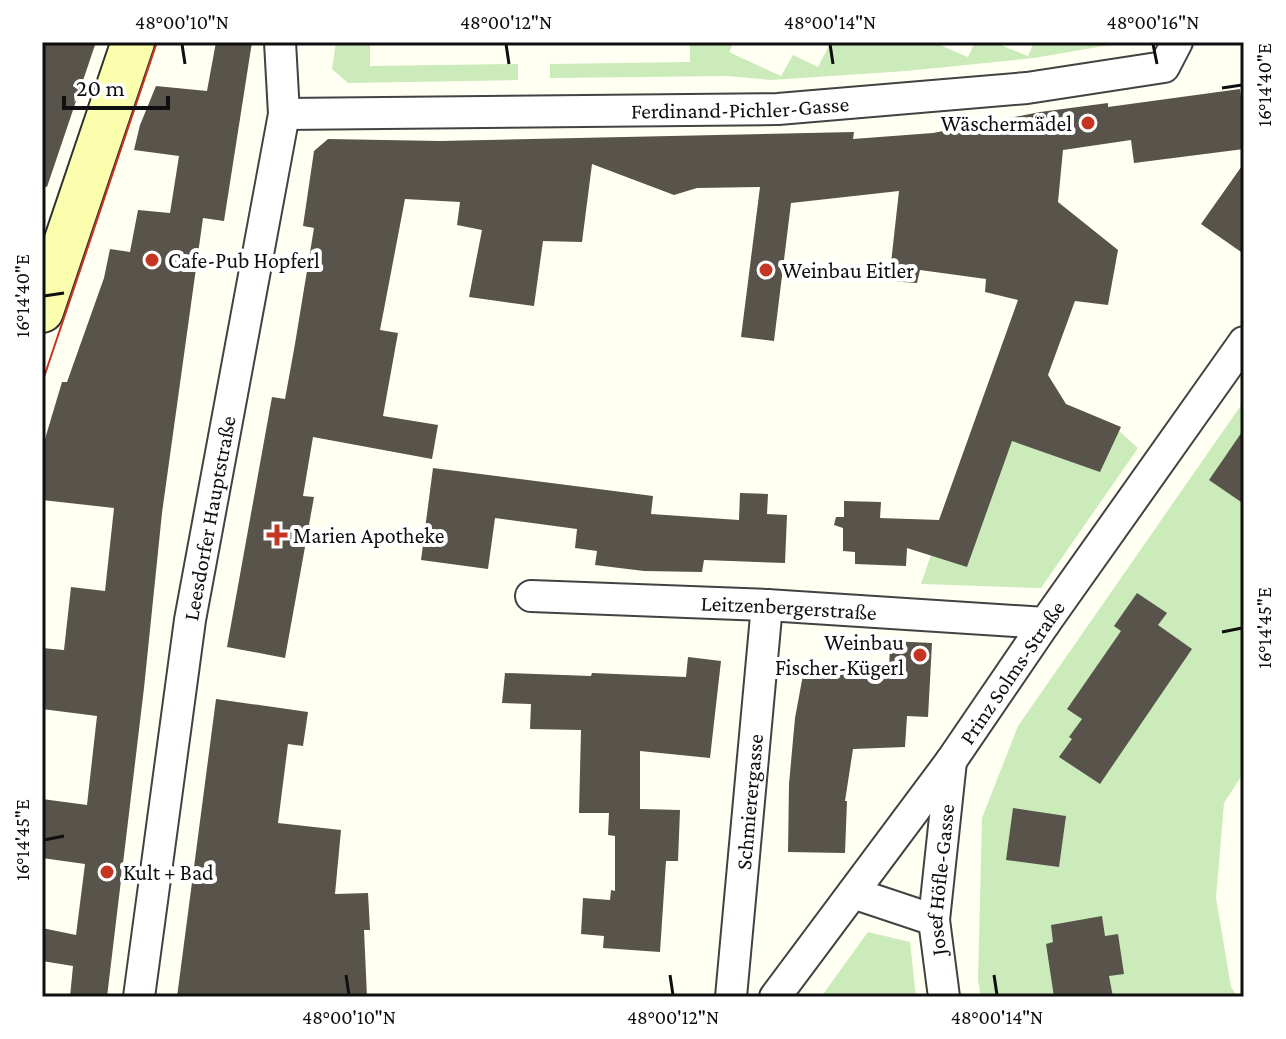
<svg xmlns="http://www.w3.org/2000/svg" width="1286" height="1039" font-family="'Crimson Pro',serif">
  <rect width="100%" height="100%" fill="#fffff2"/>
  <g fill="#cbebba">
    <polygon points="336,42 370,42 370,66 518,64 518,80 348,83 332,69"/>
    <polygon points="690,42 734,42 729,52 781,76 793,55 818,67 831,42 933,42 968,57 975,42 993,42 1028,56 1034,42 1127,42 1034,58 906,71 771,80 727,76 550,78 550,64 690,62"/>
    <polygon points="1244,401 1244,772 1224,803 1216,898 1231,987 1238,997 981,997 978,980 982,818 1018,726"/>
    <polygon points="1119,431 1138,448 1041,588 921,584 931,555 1012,441"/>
    <polygon points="868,932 910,942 916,997 821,997"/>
  </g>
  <g fill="#58534b">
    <polygon points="42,42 96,42 47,187 42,186"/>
    <polygon points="216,42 252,42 224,221 203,218 162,513 144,688 107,997 70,997 73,966 42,961 42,928 76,935 85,864 42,858 42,799 87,805 97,716 42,709 42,648 64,650 71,587 105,591 114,508 42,500 42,449 62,382 67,382 104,278 110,249 130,252 138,210 170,213 179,156 134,150 140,125 156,86 207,91"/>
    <polygon points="1240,89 1244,119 1244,149 1134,163 1131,140 1063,150 1058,202 1118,250 1108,305 1075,301 1048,375 1066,404 1121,427 1100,472 1012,441 967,567 907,548 906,566 855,564 855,552 843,551 843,528 834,525 836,517 844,517 844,501 881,502 880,518 939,520 1018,300 985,292 986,279 920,270 917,283 889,281 899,191 791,203 774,341 741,337 760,187 697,188 674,195 592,164 582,242 543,241 534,306 469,297 482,230 457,225 460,202 405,199 380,330 398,333 383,416 438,425 432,459 313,437 303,496 314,497 285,658 227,647 272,397 285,399 295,344 314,228 303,226 314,151 328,139 440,141 854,132 853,139 933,133 1040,112 1108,103 1108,107"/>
    <polygon points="1244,163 1244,254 1201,224"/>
    <polygon points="1244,429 1244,504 1209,480"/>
    <polygon points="433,468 653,496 651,514 739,520 740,493 768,494 767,514 787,515 785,563 704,560 702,572 644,571 595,565 597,551 575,548 577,529 495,518 488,569 421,560"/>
    <polygon points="1137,593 1167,613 1158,625 1192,649 1100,784 1059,757 1072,739 1069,737 1082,719 1067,709 1121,631 1114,626"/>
    <polygon points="890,641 932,643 928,717 907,716 905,747 853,749 845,801 847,801 845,853 788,852 789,784 795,718 805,664 889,673"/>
    <polygon points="688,657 721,661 710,758 640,751 640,809 680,810 678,861 666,861 660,952 603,948 604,936 581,934 583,898 610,900 611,890 615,891 615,836 608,835 609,813 579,813 581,730 530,729 531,704 502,703 505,673 591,676 592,673 686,677"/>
    <polygon points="216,699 308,712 303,746 288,744 278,823 341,830 335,894 368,893 370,930 364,930 367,997 177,997"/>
    <polygon points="1013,808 1066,816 1059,867 1006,860"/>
    <polygon points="1102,916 1105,936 1118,934 1124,974 1109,976 1113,997 1054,997 1046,944 1053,942 1051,925"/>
  </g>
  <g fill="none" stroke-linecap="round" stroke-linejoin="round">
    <defs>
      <g id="street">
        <path id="s1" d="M284 114 778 109 1027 88 1164 67 1177 42"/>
        <path id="s2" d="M531 596 767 605 1045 623"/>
        <polyline points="853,893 934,920"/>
        <path id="s3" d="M139 997 190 620 284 114 280 42"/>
        <path id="s4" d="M731 997 767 605"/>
        <path id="s5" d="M775 997 951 761 1045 623 1244 342"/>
        <path id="s6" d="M944 997 934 920 951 761"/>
      </g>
      <polyline id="secondary" points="42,311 133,42"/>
    </defs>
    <use href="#street" stroke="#424242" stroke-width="34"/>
    <use href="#secondary" stroke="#313131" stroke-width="46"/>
    <use href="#street" stroke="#fff" stroke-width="30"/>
    <use href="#secondary" stroke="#fbffad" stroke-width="42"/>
    <polyline stroke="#c43623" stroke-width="2" points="42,383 157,42"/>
  </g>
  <path fill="none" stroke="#0f0f0f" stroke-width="3" d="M182 44 185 64M506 44 509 64M830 44 833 64M1153 44 1157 64M1222 88 1242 85M44 296 64 293M1222 632 1242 628M44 840 64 836M346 975 349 995M670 975 673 995M994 975 997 995"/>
  <g fill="#c43623" stroke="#fff" stroke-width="3">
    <circle cx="1088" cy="123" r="8"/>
    <circle cx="152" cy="260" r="8"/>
    <circle cx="766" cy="270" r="8"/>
    <path d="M273 523h8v8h8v8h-8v8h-8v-8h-8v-8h8z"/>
    <circle cx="920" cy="655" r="8"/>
    <circle cx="107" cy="872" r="8"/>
  </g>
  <g text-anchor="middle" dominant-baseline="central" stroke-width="8" stroke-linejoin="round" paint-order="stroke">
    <g font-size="22" fill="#0f0f0f" stroke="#fff">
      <text stroke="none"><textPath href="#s1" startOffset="456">Ferdinand-Pichler-Gasse</textPath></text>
      <text stroke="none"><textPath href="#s3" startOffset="484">Leesdorfer Hauptstraße</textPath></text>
      <text stroke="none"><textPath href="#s2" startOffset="258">Leitzenbergerstraße</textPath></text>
      <text stroke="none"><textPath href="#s5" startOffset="402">Prinz Solms-Straße</textPath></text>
      <text stroke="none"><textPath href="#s4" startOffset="196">Schmierergasse</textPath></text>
      <text stroke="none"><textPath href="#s6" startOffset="118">Josef Höfle-Gasse</textPath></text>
    </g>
    <g font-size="22" fill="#0f0f0f" stroke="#fff" text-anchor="start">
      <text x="1072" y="123" text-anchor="end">Wäschermädel</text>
      <text x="168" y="260">Cafe-Pub Hopferl</text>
      <text x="782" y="270">Weinbau Eitler</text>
      <text x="293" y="535">Marien Apotheke</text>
      <text x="904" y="642" text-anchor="end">Weinbau<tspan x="904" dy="25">Fischer-Kügerl</tspan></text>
      <text x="123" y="872">Kult + Bad</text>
    </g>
  </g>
  <rect width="1286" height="1039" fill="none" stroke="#ffffff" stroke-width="88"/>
  <path d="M64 96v12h104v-12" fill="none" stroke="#0f0f0f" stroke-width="4"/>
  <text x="76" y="96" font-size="24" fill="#0f0f0f" stroke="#ffffff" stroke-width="6" paint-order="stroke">20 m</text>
  <rect x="44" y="44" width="1198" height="951" fill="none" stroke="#0f0f0f" stroke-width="3"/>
  <g font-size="20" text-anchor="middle" fill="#0f0f0f">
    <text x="182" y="29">48°00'10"N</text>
    <text x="506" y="29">48°00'12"N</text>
    <text x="830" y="29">48°00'14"N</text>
    <text x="1153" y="29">48°00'16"N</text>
    <text transform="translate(1264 85) rotate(-90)" y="7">16°14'40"E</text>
    <text transform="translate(22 296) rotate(-90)" y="7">16°14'40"E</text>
    <text transform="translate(1264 628) rotate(-90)" y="7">16°14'45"E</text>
    <text transform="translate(22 840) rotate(-90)" y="7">16°14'45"E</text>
    <text x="349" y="1024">48°00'10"N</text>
    <text x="673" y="1024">48°00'12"N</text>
    <text x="997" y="1024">48°00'14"N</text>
  </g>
</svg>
